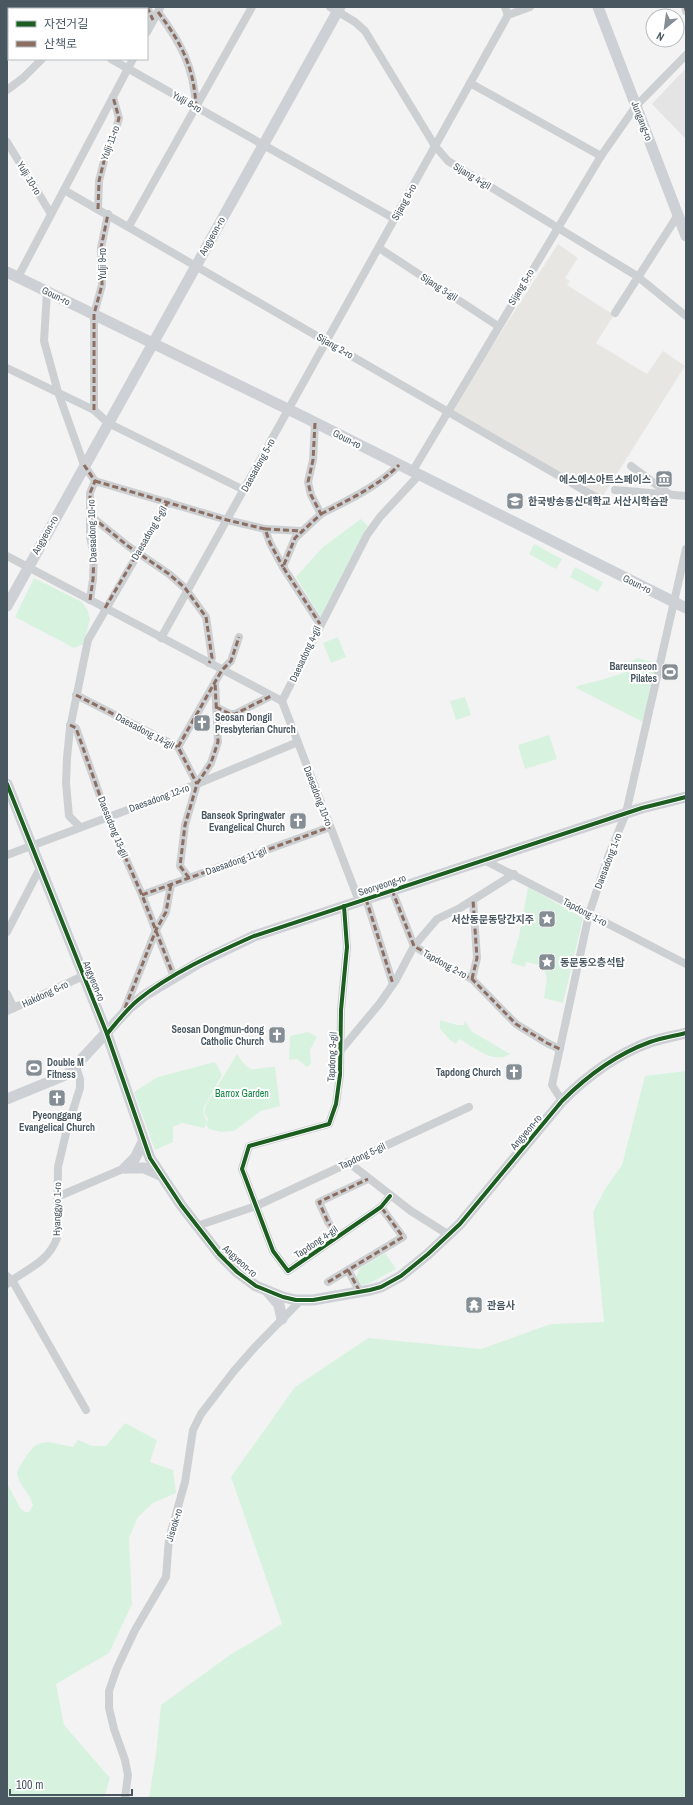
<svg xmlns="http://www.w3.org/2000/svg" width="693" height="1805" font-family="'Archivo Narrow','Noto Sans KR',sans-serif">
  <rect width="100%" height="100%" fill="#f4f3f3"/>
  <polygon fill="#e7e6e2" points="558,244 578,258 565,278 570,281 567,285 614,315 596,343 647,374 663,351 685,366 601,499 450,411"/>
  <polygon fill="#e5e4e5" points="686,68 686,139 652,104"/>
  <g fill="#d8f2e0">
    <polygon points="361,519 368,526 321,617 296,577 323,547"/>
    <polygon points="534,544 562,559 556,569 529,554"/>
    <polygon points="575,567 603,582 598,592 570,577"/>
    <polygon points="34,578 82,602 88,611 90,619 84,644 74,648 15,617"/>
    <polygon points="338,637 346,657 331,663 323,643"/>
    <polygon points="638,658 655,663 644,720 643,722 576,688 577,686 601,680 626,672 630,662"/>
    <polygon points="465,697 471,715 456,720 450,701"/>
    <polygon points="549,735 557,759 525,769 518,745"/>
    <polygon points="528,887 583,918 563,1003 544,998 547,978 543,966 526,962 525,967 511,963 519,936"/>
    <path d="M440 1020 457 1025H464L465 1021 471 1031 510 1054C494 1065 474 1047 459 1039L456 1044 450 1040 440 1029Z"/>
    <polygon points="308,1032 317,1037 310,1050 311,1064 307,1067 297,1059 289,1060 290,1036"/>
    <path d="M237 1054C252 1077 252 1067 275 1067L280 1106 261 1111 234 1131 221 1132 209 1129 206 1125 208 1119 204 1113 206 1105Z"/>
    <polygon points="215,1062 222,1075 204,1107 203,1113 207,1121 204,1128 182,1123 173,1127 173,1142 155,1150 134,1092 158,1077"/>
    <polygon points="686,1071 686,1798 149,1798 156,1754 161,1705 230,1655 282,1624 231,1477 295,1387 368,1338 481,1349 551,1324 604,1322 593,1212 605,1189 622,1165 645,1076"/>
    <polygon points="385,1253 396,1269 372,1282 363,1285 358,1282 356,1279 359,1269"/>
    <path d="M125 1423 157 1440 150 1462 173 1470 176 1493 153 1503 138 1517 129 1538 132 1604 109 1653 56 1684 64 1725 110 1778 104 1798H7V1483L20 1508 25 1512H29L33 1505C30 1493 18 1484 17 1473 19 1467 22 1462 26 1457 39 1435 51 1443 73 1447L78 1440 92 1446H106Z"/>
  </g>
  <g fill="none" stroke-linecap="round" stroke-linejoin="round">
    <g stroke="#cdd0d2" stroke-width="8">
      <polyline points="61,7 62,9"/>
      <polyline points="147,7 153,20"/>
      <polyline points="330,7 355,22 365,31 435,146 448,161 637,276 686,316"/>
      <polyline points="505,7 508,15"/>
      <polyline points="685,7 686,11"/>
      <path d="M158 12C181 43 194 67 196 107"/>
      <polyline points="147,32 160,8"/>
      <polyline points="111,59 395,219"/>
      <polyline points="470,83 601,156"/>
      <polyline points="7,90 23,78 42,59"/>
      <polyline points="7,142 51,214"/>
      <polyline points="64,190 606,503"/>
      <polyline points="98,209 99,181 105,157 113,140 119,118 113,97"/>
      <polyline points="129,226 252,7"/>
      <polyline points="379,248 498,326"/>
      <polyline points="18,277 133,59"/>
      <polyline points="47,291 44,341 58,392 84,465 95,481"/>
      <polyline points="615,313 678,215"/>
      <polyline points="7,368 94,410 108,423 244,490"/>
      <polyline points="94,410 94,314 102,285 101,248 108,214"/>
      <polyline points="315,423 313,460 308,482 311,495 321,514 295,538 283,567 320,624"/>
      <polyline points="631,466 669,494"/>
      <polyline points="412,472 601,156 636,106 686,55"/>
      <polyline points="95,481 227,520 265,529 270,543 283,567"/>
      <polyline points="615,490 686,496"/>
      <path d="M321 514C348 500 377 487 399 465"/>
      <polyline points="92,517 128,546 169,574 185,588 206,617 212,658 209,663"/>
      <polyline points="265,529 302,531"/>
      <polyline points="7,556 282,701 359,901"/>
      <polyline points="90,600 93,579 94,554 90,537 90,493 95,481"/>
      <polyline points="161,638 508,15 530,7"/>
      <polyline points="76,695 178,747 197,784"/>
      <polyline points="282,701 367,535 380,517 419,475"/>
      <polyline points="216,707 230,714 235,714 271,696"/>
      <polyline points="70,725 76,728 107,816 142,895 174,977"/>
      <polyline points="178,747 215,682 222,670 231,661 239,637"/>
      <polyline points="80,827 69,816 66,783 67,758 70,728 88,640 168,502"/>
      <polyline points="7,855 197,784 298,742"/>
      <polyline points="484,860 686,964"/>
      <polyline points="189,878 180,866 185,825 197,784 211,763 218,742 215,682"/>
      <polyline points="392,890 414,946 452,969 472,979 516,1024 547,1043 560,1049"/>
      <polyline points="142,895 330,827"/>
      <polyline points="366,899 393,984"/>
      <polyline points="344,906 347,947 341,1010 340,1075 336,1104 329,1124 249,1146 242,1169 273,1251 288,1271 381,1207 390,1196"/>
      <polyline points="7,932 40,868"/>
      <polyline points="472,979 477,958 473,900"/>
      <polyline points="7,994 14,1008"/>
      <polyline points="7,1011 83,976"/>
      <polyline points="124,1011 156,930 166,912 171,884"/>
      <polyline points="341,1050 380,1003 396,980 414,946 437,919 460,908 514,874"/>
      <polyline points="562,1101 552,1085 589,914 608,857 626,813 686,549"/>
      <polyline points="348,1162 411,1211 449,1235"/>
      <polyline points="57,1197 125,1168"/>
      <polyline points="197,1226 256,1206 469,1107"/>
      <polyline points="338,1236 328,1222 319,1202 368,1179"/>
      <polyline points="348,1270 360,1292"/>
      <polyline points="7,1276 12,1280 86,1410"/>
      <polyline points="328,1282 403,1237 381,1207"/>
      <path d="M7 1284C26 1269 48 1263 57 1238L58 1167 67 1129 80 1088V1079L76 1067"/>
      <polyline points="125,1798 128,1775 125,1760 114,1729 109,1708 109,1691 117,1668 135,1630 166,1577 169,1539 185,1482 193,1430 201,1414 234,1371 255,1347 301,1300"/>
    </g>
    <g stroke="#cdd0d4" stroke-width="11">
      <polyline points="598,7 686,236"/>
      <polyline points="7,272 302,416 686,608"/>
      <polyline points="7,606 340,7"/>
      <path d="M7 784 107 1034 150 1158 181 1205 219 1254 237 1272 256 1286 283 1297 296 1300H313L370 1290 381 1287 401 1276 428 1254 460 1224 562 1101C587 1076 617 1054 650 1042 661 1038 674 1036 686 1033"/>
      <polyline points="7,1099 68,1074 129,1008 145,995 200,962 254,936 642,808 686,797"/>
      <polyline points="125,1168 144,1168 160,1175"/>
      <polyline points="125,1168 135,1158 143,1142"/>
      <polyline points="268,1292 279,1305 282,1319"/>
    </g>
    <g stroke="#8d6e63" stroke-width="3" stroke-dasharray="6 3" stroke-linecap="butt">
      <polyline points="147,7 153,20"/>
      <polyline points="685,7 686,11"/>
      <path d="M158 12C182 44 194 67 196 107"/>
      <polyline points="98,209 99,181 105,157 113,140 119,118 113,97"/>
      <polyline points="94,410 94,314 102,285 101,248 108,214"/>
      <polyline points="315,423 313,460 308,482 311,495 321,514 295,538 283,567 320,624"/>
      <polyline points="84,465 95,481"/>
      <polyline points="95,481 227,520 265,529 270,543 283,567"/>
      <path d="M321 514C348 500 377 487 399 465"/>
      <polyline points="92,517 128,546 169,574 185,588 206,617 212,658 209,663"/>
      <polyline points="265,529 302,531"/>
      <polyline points="90,600 93,579 94,554 90,537 90,493 95,481"/>
      <polyline points="105,608 168,502"/>
      <polyline points="76,695 178,747 197,784"/>
      <polyline points="216,707 230,714 235,714 271,696"/>
      <polyline points="70,725 76,728 107,816 142,895 174,977"/>
      <polyline points="178,747 215,682 222,670 231,661 239,637"/>
      <polyline points="189,878 180,866 185,825 197,784 211,763 218,742 215,682"/>
      <polyline points="392,890 414,946 452,969 472,979 516,1024 547,1043 560,1049"/>
      <polyline points="142,895 330,827"/>
      <polyline points="366,899 393,984"/>
      <polyline points="472,979 477,958 473,900"/>
      <polyline points="125,1008 156,930 166,912 171,884"/>
      <polyline points="338,1236 328,1222 319,1202 368,1179"/>
      <polyline points="348,1270 360,1292"/>
      <polyline points="328,1282 403,1237 381,1207"/>
    </g>
    <defs>
      <g id="cycleway">
        <path d="M7 784 107 1034 150 1158 181 1205 219 1254 237 1272 256 1286 283 1297 296 1300H313L370 1290 381 1287 401 1276 428 1254 460 1224 562 1101C587 1076 617 1054 650 1042 661 1038 674 1036 686 1033"/>
        <polyline points="344,906 347,947 341,1010 340,1075 336,1104 329,1124 249,1146 242,1169 273,1251 288,1271 381,1207 390,1196"/>
        <path d="M107 1034C117 1022 126 1010 138 1000 171 973 216 953 254 936L642 808 686 797"/>
      </g>
    </defs>
    <use href="#cycleway" stroke="#fff" stroke-width="6"/>
    <use href="#cycleway" stroke="#1b5e20" stroke-width="4"/>
  </g>
  <defs>
    <symbol id="museum-square" viewBox="-11 -11 22 22"><rect x="-9" y="-9" width="18" height="18" rx="4" fill="#858e94" stroke="#fff"/><path d="M0-6L6-3V-2H-6V-3ZM-5-1h2V3h-2ZM-1-1h2V3h-2ZM3-1h2V3H3ZM-6 4H6V6H-6Z" fill="#fff"/></symbol>
    <symbol id="university-square" viewBox="-11 -11 22 22"><rect x="-9" y="-9" width="18" height="18" rx="4" fill="#858e94" stroke="#fff"/><path d="M0-5L7-2L0 1L-7-2ZM-4 1L0 2.5L4 1V4Q0 6-4 4Z" fill="#fff"/></symbol>
    <symbol id="stadium-square" viewBox="-11 -11 22 22"><rect x="-9" y="-9" width="18" height="18" rx="4" fill="#858e94" stroke="#fff"/><path d="M0-5a6.5 5 0 1 0 0 10a6.5 5 0 1 0 0-10ZM-3.5-1.8h7v3.6h-7Z" fill="#fff"/></symbol>
    <symbol id="church-square" viewBox="-11 -11 22 22"><rect x="-9" y="-9" width="18" height="18" rx="4" fill="#858e94" stroke="#fff"/><path d="M-1.2-6h2.4v3.5h3.3v2.4h-3.3V6h-2.4V-.1h-3.3v-2.4h3.3Z" fill="#fff"/></symbol>
    <symbol id="sight-square" viewBox="-11 -11 22 22"><rect x="-9" y="-9" width="18" height="18" rx="4" fill="#858e94" stroke="#fff"/><path d="M0-6L1.8-2.2L6-1.7L2.9 1.2L3.7 5.4L0 3.3L-3.7 5.4L-2.9 1.2L-6-1.7L-1.8-2.2Z" fill="#fff"/></symbol>
    <symbol id="temple-square" viewBox="-11 -11 22 22"><rect x="-9" y="-9" width="18" height="18" rx="4" fill="#858e94" stroke="#fff"/><path d="M0-6L5-2H3V0L6.5 2.5H4V6H1.5V3h-3V6H-4V2.5H-6.5L-3 0V-2H-5Z" fill="#fff"/></symbol>
  </defs>
  <g fill-rule="evenodd">
    <use href="#museum-square" x="654" y="469" width="20" height="20"/>
    <use href="#university-square" x="505" y="491" width="20" height="20"/>
    <use href="#stadium-square" x="660" y="662" width="20" height="20"/>
    <use href="#church-square" x="192" y="713" width="20" height="20"/>
    <use href="#church-square" x="288" y="811" width="20" height="20"/>
    <use href="#sight-square" x="537" y="909" width="20" height="20"/>
    <use href="#sight-square" x="537" y="952" width="20" height="20"/>
    <use href="#church-square" x="267" y="1025" width="20" height="20"/>
    <use href="#stadium-square" x="24" y="1058" width="20" height="20"/>
    <use href="#church-square" x="504" y="1062" width="20" height="20"/>
    <use href="#church-square" x="47" y="1088" width="20" height="20"/>
    <use href="#temple-square" x="464" y="1295" width="20" height="20"/>
  </g>
  <g text-anchor="middle" dominant-baseline="central" stroke-width="4" stroke-linejoin="round" paint-order="stroke">
    <g font-size="10" fill="#495761" stroke="#fff">
      <text transform="translate(187 102) rotate(30)">Yulji 8-ro</text>
      <text transform="translate(642 121) rotate(69)">Jungang-ro</text>
      <text transform="translate(110 143) rotate(-70)">Yulji 11-ro</text>
      <text transform="translate(472 176) rotate(31)">Sijang 4-gil</text>
      <text transform="translate(29 178) rotate(59)">Yulji 10-ro</text>
      <text transform="translate(404 202) rotate(-61)">Sijang 6-ro</text>
      <text transform="translate(212 236) rotate(-61)">Angyeon-ro</text>
      <text transform="translate(102 264) rotate(-90)">Yulji 9-ro</text>
      <text transform="translate(439 287) rotate(33)">Sijang 3-gil</text>
      <text transform="translate(521 287) rotate(-59)">Sijang 5-ro</text>
      <text transform="translate(56 296) rotate(26)">Goun-ro</text>
      <text transform="translate(335 346) rotate(30)">Sijang 2-ro</text>
      <text transform="translate(347 439) rotate(27)">Goun-ro</text>
      <text transform="translate(258 465) rotate(-61)">Daesadong 5-ro</text>
      <text transform="translate(92 531) rotate(-92)">Daesadong 10-ro</text>
      <text transform="translate(149 533) rotate(-60)">Daesadong 6-gil</text>
      <text transform="translate(45 535) rotate(-61)">Angyeon-ro</text>
      <text transform="translate(637 584) rotate(26)">Goun-ro</text>
      <text transform="translate(305 654) rotate(-65)">Daesadong 4-gil</text>
      <text transform="translate(145 731) rotate(28)">Daesadong 14-gil</text>
      <text transform="translate(318 796) rotate(69)">Daesadong 10-ro</text>
      <text transform="translate(159 798) rotate(-20)">Daesadong 12-ro</text>
      <text transform="translate(113 827) rotate(68)">Daesadong 13-gil</text>
      <text transform="translate(236 861) rotate(-20)">Daesadong 11-gil</text>
      <text transform="translate(608 861) rotate(-69)">Daesadong 1-ro</text>
      <text transform="translate(382 885) rotate(-18)">Seoryeong-ro</text>
      <text transform="translate(585 912) rotate(28)">Tapdong 1-ro</text>
      <text transform="translate(445 964) rotate(29)">Tapdong 2-ro</text>
      <text transform="translate(94 981) rotate(68)">Angyeon-ro</text>
      <text transform="translate(45 994) rotate(-25)">Hakdong 6-ro</text>
      <text transform="translate(332 1057) rotate(-87)">Tapdong 3-gil</text>
      <text transform="translate(526 1132) rotate(-50)">Angyeon-ro</text>
      <text transform="translate(362 1156) rotate(-25)">Tapdong 5-gil</text>
      <text transform="translate(57 1209) rotate(-89)">Hyanggyo 1-ro</text>
      <text transform="translate(316 1242) rotate(-34)">Tapdong 4-gil</text>
      <text transform="translate(240 1261) rotate(42)">Angyeon-ro</text>
      <text transform="translate(174 1525) rotate(-73)">Jiseok-ro</text>
    </g>
    <g font-size="10" font-weight="bold" fill="#495761" stroke="#fff" text-anchor="end">
      <text x="651" y="479">에스에스아트스페이스</text>
      <text x="528" y="501" text-anchor="start">한국방송통신대학교 서산시학습관</text>
      <text x="657" y="666">Bareunseon<tspan x="657" dy="12">Pilates</tspan></text>
      <text x="215" y="717" text-anchor="start">Seosan Dongil<tspan x="215" dy="12">Presbyterian Church</tspan></text>
      <text x="285" y="815">Banseok Springwater<tspan x="285" dy="12">Evangelical Church</tspan></text>
      <text x="534" y="919">서산동문동당간지주</text>
      <text x="560" y="962" text-anchor="start">동문동오층석탑</text>
      <text x="264" y="1029">Seosan Dongmun-dong<tspan x="264" dy="12">Catholic Church</tspan></text>
      <text x="47" y="1062" text-anchor="start">Double M<tspan x="47" dy="12">Fitness</tspan></text>
      <text x="501" y="1072">Tapdong Church</text>
      <text x="57" y="1115" text-anchor="middle">Pyeonggang<tspan x="57" dy="12">Evangelical Church</tspan></text>
      <text x="487" y="1305" text-anchor="start">관음사</text>
    </g>
    <g font-size="10" fill="#138344" stroke="#fff">
      <text x="242" y="1093">Barrox Garden</text>
    </g>
  </g>
  <rect width="693" height="1805" fill="none" stroke="#495761" stroke-width="16"/>
  <rect x="8" y="8" width="140" height="52" fill="#ffffff" stroke="#b6bcc0"/>
  <rect x="16" y="21" width="20" height="6" fill="#1b5e20" stroke="#b6bcc0"/>
  <text x="44" y="28" font-size="12" fill="#495761">자전거길</text>
  <rect x="16" y="41" width="20" height="6" fill="#8d6e63" stroke="#b6bcc0"/>
  <text x="44" y="48" font-size="12" fill="#495761">산책로</text>
  <g transform="translate(665 28) rotate(209)"><circle r="19" fill="#ffffff" stroke="#b6bcc0"/>
  <path d="M0-3L7 15L0 10L-7 15Z" fill="#858e94"/>
  <text y="-6" font-size="11" font-weight="bold" text-anchor="middle" fill="#495761">N</text>
  </g>
  <path d="M10 1789v6h122v-6" fill="none" stroke="#495761" stroke-width="2"/>
  <text x="16" y="1789" font-size="12" fill="#495761" stroke="#ffffff" stroke-width="3" paint-order="stroke">100 m</text>
</svg>
